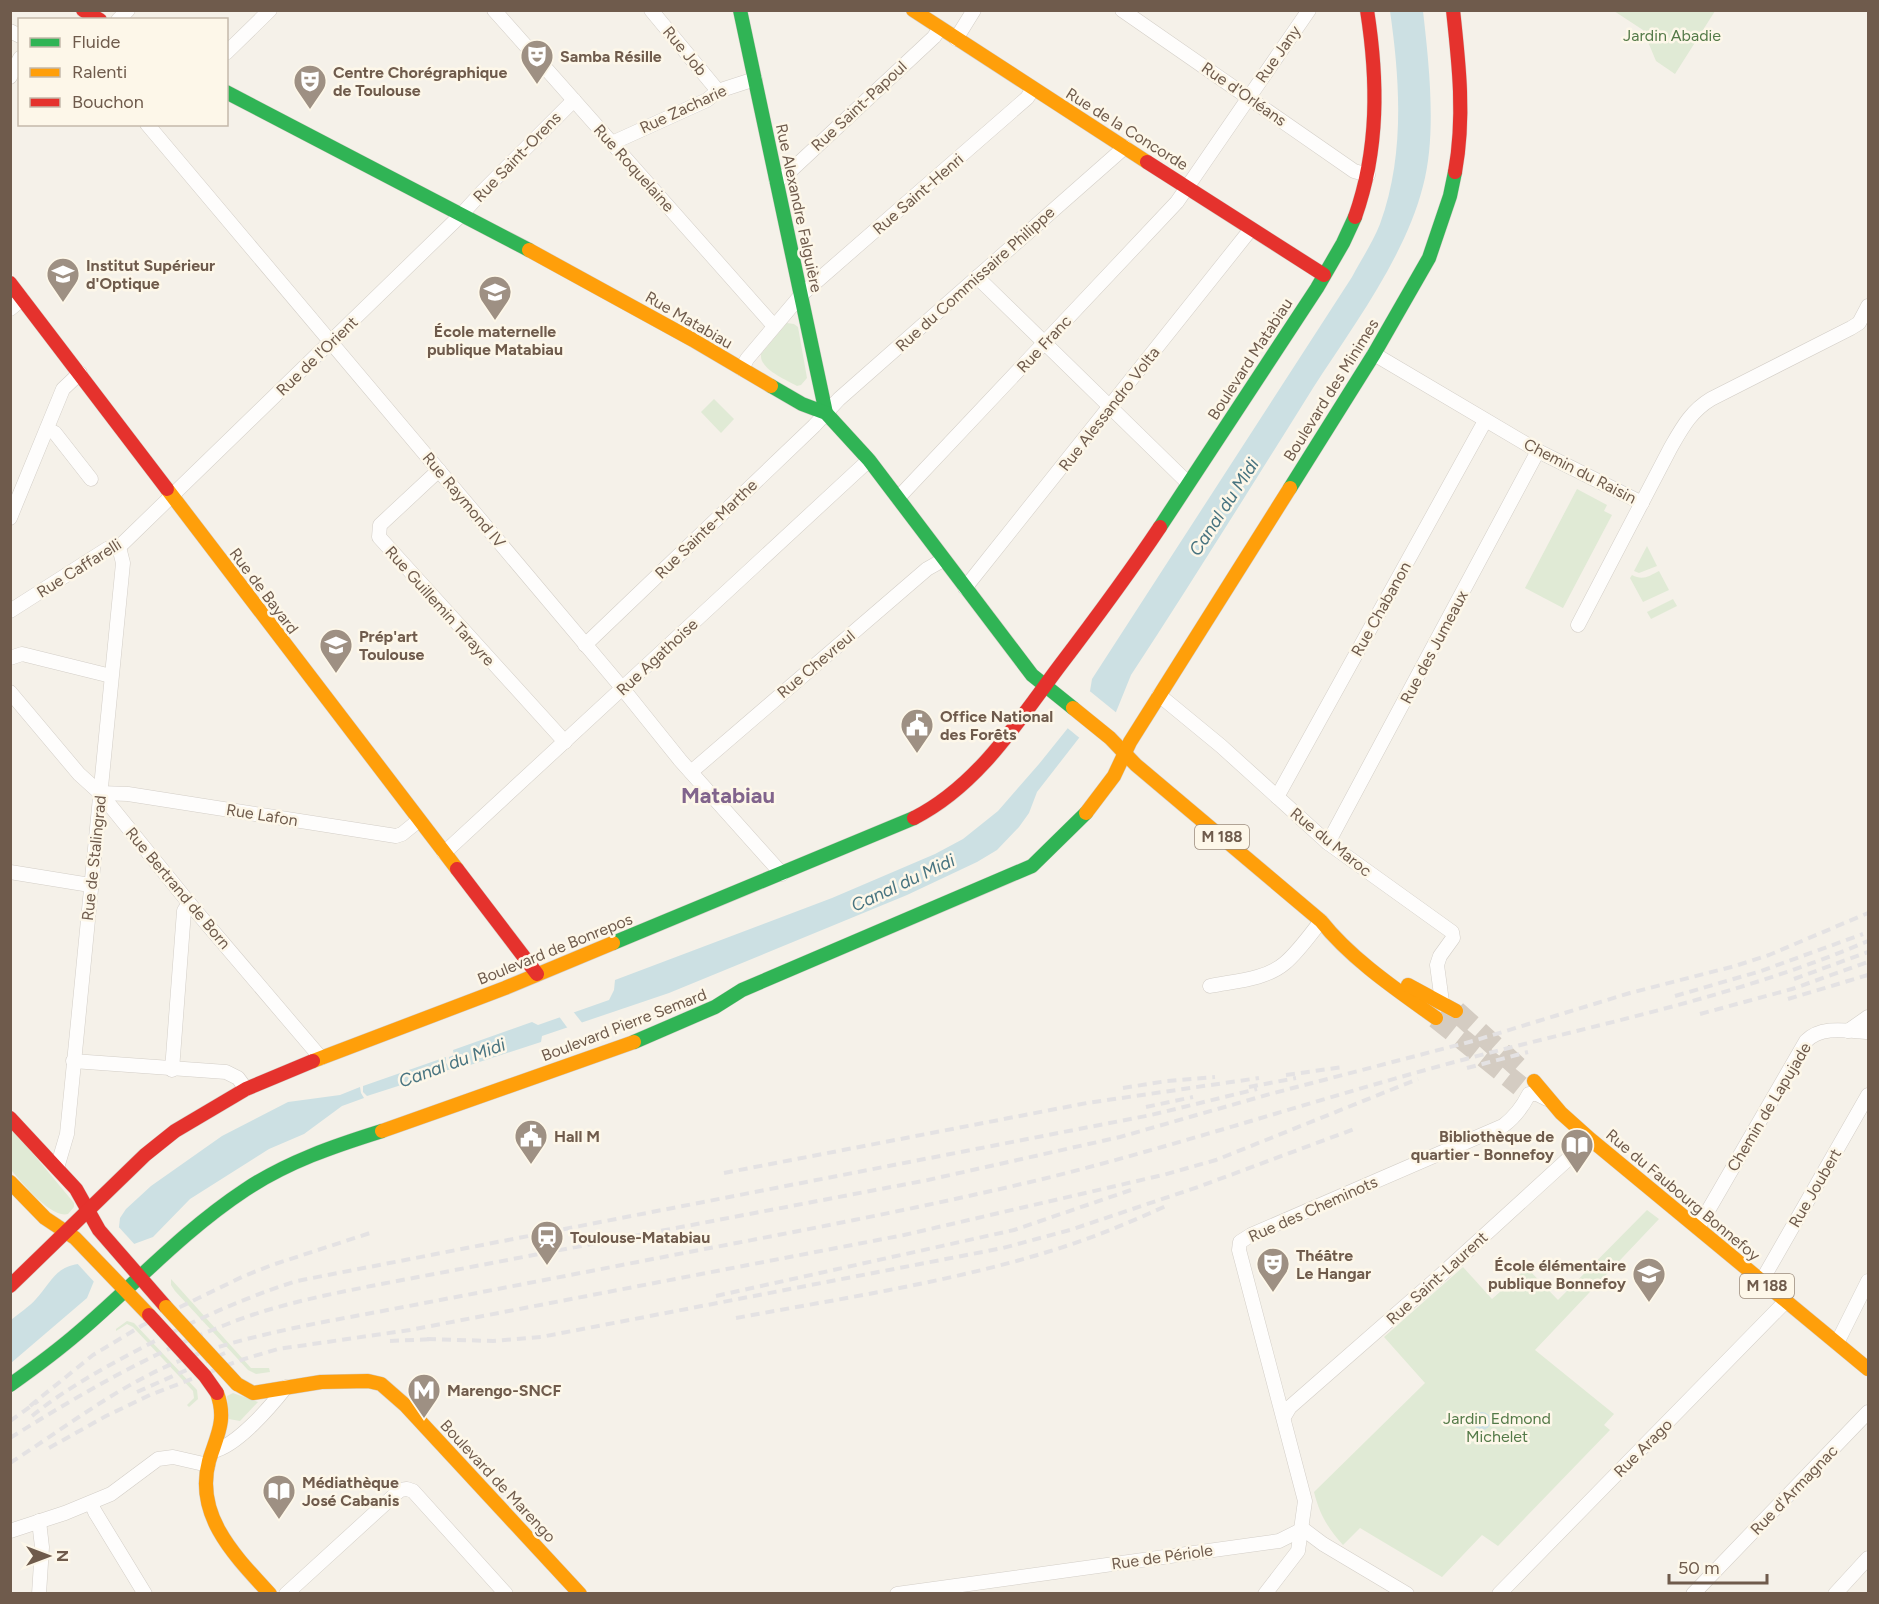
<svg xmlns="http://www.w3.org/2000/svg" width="1879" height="1604" font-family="Figtree,sans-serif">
  <rect width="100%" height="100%" fill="#f5f1e9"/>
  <g fill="#e0ead5">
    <polygon points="1614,11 1715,11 1675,74 1656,61 1643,30"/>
    <path d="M787 323 794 324 798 327 807 378 801 385 797 386C785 379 759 369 761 354Z"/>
    <polygon points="714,399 734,419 721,433 701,412"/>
    <polygon points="1577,489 1607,505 1604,511 1612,515 1563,608 1525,588"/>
    <polygon points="1647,546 1657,566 1639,573 1634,571"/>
    <path d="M1659 571 1669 590 1643 602 1630 578 1632 575C1643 581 1649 576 1659 571Z"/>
    <polygon points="1673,599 1677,606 1651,619 1647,612"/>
    <path d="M10 1126 74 1203V1207L68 1214C51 1219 22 1182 11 1170Z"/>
    <path d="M1647 1210 1659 1219 1535 1350 1614 1414 1604 1425 1610 1430 1498 1546 1482 1535 1442 1577 1360 1528 1343 1545C1327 1527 1320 1515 1314 1492L1425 1383 1384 1337 1463 1267 1492 1299 1527 1268 1558 1300Z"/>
    <polygon points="171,1279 251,1368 269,1368 270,1372 256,1374 248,1370 175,1291 171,1285"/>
    <polygon points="127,1321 134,1323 197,1390 198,1399 189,1407 187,1405 194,1398 193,1391 133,1327 127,1324 116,1331 116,1329"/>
    <polygon points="233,1393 258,1402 240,1421 229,1419 227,1396"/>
  </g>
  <g fill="#cce0e3">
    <path d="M1390 11H1423C1429 64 1437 134 1423 186 1405 257 1353 326 1313 388 1253 484 1193 580 1131 675L1116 712 1079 738 1037 792 1029 813 1019 827 997 850 977 862 907 895 669 993 542 1036 541 1042 461 1068 459 1065 452 1067 449 1062V1057L454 1055 453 1050 532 1022 538 1025 609 1000 614 990 615 980 832 898 935 854 963 839 998 811 1039 764 1088 703 1092 679 1352 277C1361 260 1373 242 1380 224 1405 156 1400 81 1390 11Z"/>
    <polygon points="446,1057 446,1063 451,1069 367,1096 363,1092 363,1086"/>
    <path d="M360 1087 361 1093 364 1098 342 1106 304 1134 269 1149 190 1199 153 1237 134 1244 94 1281 87 1298 11 1363V1320C19 1313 29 1307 36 1299 50 1284 55 1267 78 1264L119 1227 120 1218 126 1209 151 1186 222 1136 288 1102 340 1095Z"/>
    <circle cx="1482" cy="1421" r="9"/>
  </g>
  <g fill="#f5f1e9">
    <polygon points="1086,688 1118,714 1082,740 1065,726 1085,701"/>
    <polygon points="572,1010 583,1024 569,1030 558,1015"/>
    <polygon points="116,1224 137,1247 96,1284 75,1261"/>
  </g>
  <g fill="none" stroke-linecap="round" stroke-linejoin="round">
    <g stroke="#d4ccc2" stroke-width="21" stroke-dasharray="21 10" stroke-linecap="butt">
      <polyline points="1456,1011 1520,1069"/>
      <polyline points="1436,1018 1520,1086"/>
    </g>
    <defs>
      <g id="street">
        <polyline points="494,10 774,326"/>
        <polyline points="651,10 718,91"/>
        <polyline points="1122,10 1354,171 1368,175"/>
        <polyline points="118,20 128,10"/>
        <polyline points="10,31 20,36"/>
        <polyline points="956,39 974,10"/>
        <polyline points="226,53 270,10"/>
        <polyline points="10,77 20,58"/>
        <polyline points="147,124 623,689 680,760 782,874"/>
        <polyline points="612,143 707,100 718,91 755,79"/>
        <polyline points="776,180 785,176 934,37 940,28"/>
        <polyline points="977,277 1188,483"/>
        <polyline points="10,309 22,299"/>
        <polyline points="1374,354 1538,451 1642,503"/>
        <polyline points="742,369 747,359 801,295 1027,98 1033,89"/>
        <polyline points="47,429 55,433 91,479"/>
        <polyline points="439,470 380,525 379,537 565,742"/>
        <polyline points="898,498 1177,202 1309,10"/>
        <polyline points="10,518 63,389 80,373"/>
        <polyline points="965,588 1251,229"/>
        <polyline points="10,611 107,549 119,547 461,215 482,192 574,100"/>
        <path d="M1578 625 1671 447C1682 428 1691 411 1711 399L1851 328 1859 323 1868 306"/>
        <polyline points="585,645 814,426 839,399 1125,147"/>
        <polyline points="10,658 22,654 111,676"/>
        <polyline points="10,692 79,774 100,793 189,903 321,1058"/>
        <polyline points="1159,695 1221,746 1328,843 1452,932 1453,938 1440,956 1437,965 1442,1002"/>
        <polyline points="691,772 927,569 943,560"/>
        <polyline points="100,793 128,794 396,836 402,834 418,821"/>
        <polyline points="1277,797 1485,421"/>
        <polyline points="1328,843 1538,451"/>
        <polyline points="444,853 869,460"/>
        <polyline points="10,872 90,885"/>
        <path d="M1210 986C1234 981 1265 980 1285 963 1298 952 1310 935 1321 921"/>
        <polyline points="1848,1031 1868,1017"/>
        <polyline points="73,1061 226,1072 238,1078 246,1089"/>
        <polyline points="172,1070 184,911 189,903"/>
        <polyline points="57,1168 67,1134 123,563 119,547"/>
        <path d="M1698 1228 1806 1041C1822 1025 1848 1031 1868 1032"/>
        <polyline points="1761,1282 1868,1095"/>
        <polyline points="1837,1343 1868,1281"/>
        <polyline points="1284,1417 1290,1407 1442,1274 1590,1139"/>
        <path d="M213 1451C237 1446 271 1406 286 1387"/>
        <polyline points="91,1503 95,1512 145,1594"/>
        <polyline points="1303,1529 1323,1544 1407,1594"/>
        <polyline points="10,1531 65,1513 111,1494 158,1459 173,1457 208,1465"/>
        <polyline points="39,1594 42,1547 39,1521"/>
        <polyline points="286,1594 400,1490 407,1489 413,1491 506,1594"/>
        <polyline points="897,1594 1279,1541 1303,1529"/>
        <path d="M1265 1594 1298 1551 1305 1501 1239 1250 1240 1242 1251 1235 1503 1126C1515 1117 1522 1108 1529 1094H1537L1547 1099"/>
        <polyline points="1499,1594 1785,1302"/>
        <polyline points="1693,1594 1868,1412"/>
        <polyline points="1835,1594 1868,1558"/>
      </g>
      <g id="fast">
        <polyline points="740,10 826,413"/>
        <polyline points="226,92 529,250"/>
        <polyline points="771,386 802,404 826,413 869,460 1032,675 1073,708"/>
        <polyline points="1290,488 1374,354 1429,258 1450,196 1455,172"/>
        <polyline points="1160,527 1317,288 1343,243 1355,217"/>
        <polyline points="613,943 914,818"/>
        <polyline points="634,1042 715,1007 742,990 1032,866 1086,813"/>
        <path d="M10 1385C34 1368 57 1351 79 1332 134 1285 183 1231 245 1190 287 1162 334 1146 382 1131"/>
      </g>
      <g id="slow">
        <polyline points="913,10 1147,162"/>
        <polyline points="529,250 693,340 771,386"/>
        <polyline points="167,489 457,869"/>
        <path d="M1073 708 1110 738 1136 765 1321 921C1351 959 1397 990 1436 1018"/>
        <polyline points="1086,813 1114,776 1130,742 1290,488"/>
        <polyline points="1408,985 1456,1011"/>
        <polyline points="313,1061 505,988 613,943"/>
        <polyline points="1534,1081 1561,1113 1590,1139 1868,1369"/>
        <polyline points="382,1131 634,1042"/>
        <polyline points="10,1182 45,1218 75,1238 149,1315"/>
        <polyline points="237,1384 253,1393 321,1382 368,1381 381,1384 405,1405 580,1594"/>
        <path d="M217 1393C227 1420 217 1435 209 1461 194 1516 236 1557 270 1594"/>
      </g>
      <g id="jam">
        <polyline points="83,10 100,20"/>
        <path d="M1453 10C1459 64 1465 118 1455 172"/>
        <polyline points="1147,162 1324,275"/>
        <path d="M1355 217C1379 149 1378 80 1367 10"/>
        <polyline points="10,283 167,489"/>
        <path d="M914 818C977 786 1017 723 1058 668 1093 622 1128 575 1160 527"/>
        <polyline points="457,869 537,974"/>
        <polyline points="10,1118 76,1189 99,1230 166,1307"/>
        <polyline points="10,1286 145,1155 175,1131 246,1089 313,1061"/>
      </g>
    </defs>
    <use href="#street" stroke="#d3cec7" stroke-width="15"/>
    <use href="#fast" stroke="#d4cdc6" stroke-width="15"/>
    <use href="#slow" stroke="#d4cdc6" stroke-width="15"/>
    <use href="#jam" stroke="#d4cdc6" stroke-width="15"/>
    <use href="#street" stroke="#fefdfc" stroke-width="14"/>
    <use href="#fast" stroke="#30b455" stroke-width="14"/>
    <use href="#slow" stroke="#ff9f0a" stroke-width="14"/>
    <use href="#jam" stroke="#e5322d" stroke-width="14"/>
    <g stroke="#e4e2e3" stroke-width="4" stroke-dasharray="9 6" stroke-linecap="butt">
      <polyline points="1794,979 1868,952"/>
      <polyline points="1675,996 1761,971 1863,934"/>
      <polyline points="1788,999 1868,975"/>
      <polyline points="1700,1014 1792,989 1868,962"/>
      <polyline points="1467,1068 1528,1052"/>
      <polyline points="1286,1075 1343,1067"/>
      <polyline points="1249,1087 1296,1078"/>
      <polyline points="1123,1088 1167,1081 1215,1077"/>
      <polyline points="1146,1107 1193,1097"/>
      <polyline points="724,1173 1087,1103 1259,1078"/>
      <polyline points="716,1296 1014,1230 1131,1190"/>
      <path d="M736 1318C843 1298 953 1282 1057 1249 1095 1237 1131 1222 1168 1205"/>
      <polyline points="427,1339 493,1341 541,1337 1003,1248 1070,1230 1198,1187 1357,1128"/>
      <polyline points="390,1341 435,1339"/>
      <polyline points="137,1392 225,1353"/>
      <polyline points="30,1406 93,1355 143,1325 244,1276 272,1265 370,1233"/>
      <path d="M32 1416C69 1386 111 1364 153 1342 200 1318 246 1297 297 1281L1151 1115 1257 1089"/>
      <polyline points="10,1421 38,1401"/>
      <path d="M10 1438C79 1395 149 1354 225 1325 271 1306 321 1296 371 1286L928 1180 1120 1137 1270 1094 1473 1041 1630 993 1735 966 1769 955 1868 913"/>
      <polyline points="49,1448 106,1416 150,1395 241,1360 278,1349 410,1330 904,1235 1163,1175 1216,1160 1418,1079"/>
      <path d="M10 1463C60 1431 109 1393 163 1368 213 1345 265 1334 318 1323 442 1300 565 1276 689 1252 810 1229 931 1206 1051 1177 1178 1145 1303 1104 1429 1069 1576 1028 1728 1001 1868 941"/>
    </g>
    <defs>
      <polyline id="slow-bridge" points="166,1307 237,1384"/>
      <polyline id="jam-bridge" points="149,1315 205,1376 217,1393"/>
    </defs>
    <use href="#slow-bridge" stroke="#d3cdc6" stroke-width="15" stroke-linecap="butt"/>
    <use href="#jam-bridge" stroke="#d3cdc6" stroke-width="15" stroke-linecap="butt"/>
    <use href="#slow-bridge" stroke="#ff9f0a" stroke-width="14"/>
    <use href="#jam-bridge" stroke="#e5322d" stroke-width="14"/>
  </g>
  <defs>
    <symbol id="theatre-pin" viewBox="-11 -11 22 30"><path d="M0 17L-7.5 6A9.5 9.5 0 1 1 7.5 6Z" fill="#9e9083" stroke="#fdf7e9"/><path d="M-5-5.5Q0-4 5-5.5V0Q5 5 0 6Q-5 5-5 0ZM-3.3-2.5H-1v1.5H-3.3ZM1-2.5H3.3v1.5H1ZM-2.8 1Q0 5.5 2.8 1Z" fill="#fff"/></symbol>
    <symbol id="university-pin" viewBox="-11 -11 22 30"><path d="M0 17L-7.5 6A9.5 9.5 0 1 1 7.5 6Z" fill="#9e9083" stroke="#fdf7e9"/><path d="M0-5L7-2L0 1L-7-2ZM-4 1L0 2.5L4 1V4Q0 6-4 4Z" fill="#fff"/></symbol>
    <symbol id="school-pin" viewBox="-11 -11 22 30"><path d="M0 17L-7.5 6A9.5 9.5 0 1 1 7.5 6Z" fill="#9e9083" stroke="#fdf7e9"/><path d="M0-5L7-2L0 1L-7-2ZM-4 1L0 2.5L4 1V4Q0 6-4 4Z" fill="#fff"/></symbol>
    <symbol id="civic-pin" viewBox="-11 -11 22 30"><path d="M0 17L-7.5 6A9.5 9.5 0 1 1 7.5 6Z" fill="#9e9083" stroke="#fdf7e9"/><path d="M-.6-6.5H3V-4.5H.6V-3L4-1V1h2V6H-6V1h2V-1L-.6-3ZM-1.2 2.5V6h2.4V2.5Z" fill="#fff"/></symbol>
    <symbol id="library-pin" viewBox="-11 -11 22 30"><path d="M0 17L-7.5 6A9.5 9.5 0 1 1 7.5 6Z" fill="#9e9083" stroke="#fdf7e9"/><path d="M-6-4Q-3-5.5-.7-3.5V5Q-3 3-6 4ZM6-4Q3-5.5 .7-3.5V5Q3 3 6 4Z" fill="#fff"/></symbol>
    <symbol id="station-pin" viewBox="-11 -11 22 30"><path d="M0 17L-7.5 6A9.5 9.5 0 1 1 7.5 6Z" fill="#9e9083" stroke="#fdf7e9"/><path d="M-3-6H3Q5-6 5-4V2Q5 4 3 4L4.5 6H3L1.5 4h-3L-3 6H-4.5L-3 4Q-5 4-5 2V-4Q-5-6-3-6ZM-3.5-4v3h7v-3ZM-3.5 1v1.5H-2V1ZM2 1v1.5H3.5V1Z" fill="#fff"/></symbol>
    <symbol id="metro-pin" viewBox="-11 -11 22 30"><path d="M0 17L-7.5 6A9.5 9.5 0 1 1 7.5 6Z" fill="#9e9083" stroke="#fdf7e9"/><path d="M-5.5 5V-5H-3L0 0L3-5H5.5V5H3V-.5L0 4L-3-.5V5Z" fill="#fff"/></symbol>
  </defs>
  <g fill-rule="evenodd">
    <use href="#theatre-pin" x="518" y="37" width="38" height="52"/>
    <use href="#theatre-pin" x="291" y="62" width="38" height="52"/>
    <use href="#university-pin" x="44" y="255" width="38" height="52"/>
    <use href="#school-pin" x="476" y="273" width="38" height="52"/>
    <use href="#university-pin" x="317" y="626" width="38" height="52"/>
    <use href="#civic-pin" x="898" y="706" width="38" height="52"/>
    <use href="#civic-pin" x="512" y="1117" width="38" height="52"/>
    <use href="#library-pin" x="1558" y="1126" width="38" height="52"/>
    <use href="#station-pin" x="528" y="1218" width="38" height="52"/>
    <use href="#theatre-pin" x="1254" y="1245" width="38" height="52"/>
    <use href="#school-pin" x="1630" y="1255" width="38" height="52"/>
    <use href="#metro-pin" x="405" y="1371" width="38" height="52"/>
    <use href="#library-pin" x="260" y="1472" width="38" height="52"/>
  </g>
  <g text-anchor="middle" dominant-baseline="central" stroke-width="5" stroke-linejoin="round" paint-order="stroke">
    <g fill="#fdf7e9" stroke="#9a8a7b" stroke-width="1.5">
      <rect x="1195" y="825" width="54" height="24" rx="4.5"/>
      <rect x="1740" y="1274" width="54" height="24" rx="4.5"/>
    </g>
    <g font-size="15" font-weight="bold" fill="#6f5b4c">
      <text x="1222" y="837">M 188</text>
      <text x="1767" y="1286">M 188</text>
    </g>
    <g font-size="16" fill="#547a48" stroke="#fdf7e9">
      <text x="1672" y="35">Jardin Abadie</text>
      <text x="1497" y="1418">Jardin Edmond<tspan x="1497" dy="18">Michelet</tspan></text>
    </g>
    <g font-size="16" fill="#6f5b4c" stroke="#fdf7e9">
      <text transform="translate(685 51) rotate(50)">Rue Job</text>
      <text transform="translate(1278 54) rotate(-55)">Rue Jany</text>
      <text transform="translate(1244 94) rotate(35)">Rue d'Orléans</text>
      <text transform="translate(859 106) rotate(-43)">Rue Saint-Papoul</text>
      <text transform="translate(683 109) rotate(-25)">Rue Zacharie</text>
      <text transform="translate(1127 129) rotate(32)">Rue de la Concorde</text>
      <text transform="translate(517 157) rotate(-46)">Rue Saint-Orens</text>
      <text transform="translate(634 168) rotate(48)">Rue Roquelaine</text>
      <text transform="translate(918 194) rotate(-41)">Rue Saint-Henri</text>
      <text transform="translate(799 208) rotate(78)">Rue Alexandre Falguière</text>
      <text transform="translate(975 279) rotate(-42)">Rue du Commissaire Philippe</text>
      <text transform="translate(689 320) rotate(30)">Rue Matabiau</text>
      <text transform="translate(1044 344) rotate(-47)">Rue Franc</text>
      <text transform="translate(317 356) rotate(-44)">Rue de l'Orient</text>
      <text transform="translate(1250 359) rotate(-57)">Boulevard Matabiau</text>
      <text transform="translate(1331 390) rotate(-58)">Boulevard des Minimes</text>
      <text transform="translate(1109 409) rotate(-52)">Rue Alessandro Volta</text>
      <text transform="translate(1580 471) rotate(27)">Chemin du Raisin</text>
      <text transform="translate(464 500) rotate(50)">Rue Raymond IV</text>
      <text transform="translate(706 529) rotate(-44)">Rue Sainte-Marthe</text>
      <text transform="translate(79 568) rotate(-32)">Rue Caffarelli</text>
      <text transform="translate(264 591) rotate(53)">Rue de Bayard</text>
      <text transform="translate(440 606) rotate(48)">Rue Guillemin Tarayre</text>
      <text transform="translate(1381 609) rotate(-61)">Rue Chabanon</text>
      <text transform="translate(1434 647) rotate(-62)">Rue des Jumeaux</text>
      <text transform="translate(657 657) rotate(-43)">Rue Agathoise</text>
      <text transform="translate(816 664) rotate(-40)">Rue Chevreul</text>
      <text transform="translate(262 815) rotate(9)">Rue Lafon</text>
      <text transform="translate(1331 842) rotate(39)">Rue du Maroc</text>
      <text transform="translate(94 858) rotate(-84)">Rue de Stalingrad</text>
      <text transform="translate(178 888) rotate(50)">Rue Bertrand de Born</text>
      <text transform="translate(555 949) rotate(-22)">Boulevard de Bonrepos</text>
      <text transform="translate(624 1025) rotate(-21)">Boulevard Pierre Semard</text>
      <text transform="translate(1769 1107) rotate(-59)">Chemin de Lapujade</text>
      <text transform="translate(1815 1188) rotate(-60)">Rue Joubert</text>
      <text transform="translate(1683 1195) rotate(40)">Rue du Faubourg Bonnefoy</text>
      <text transform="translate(1313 1209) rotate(-24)">Rue des Cheminots</text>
      <text transform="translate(1437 1278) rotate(-42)">Rue Saint-Laurent</text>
      <text transform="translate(1643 1448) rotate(-45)">Rue Arago</text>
      <text transform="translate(498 1481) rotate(47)">Boulevard de Marengo</text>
      <text transform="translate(1794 1490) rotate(-46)">Rue d'Armagnac</text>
      <text transform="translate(1162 1557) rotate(-8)">Rue de Périole</text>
    </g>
    <g font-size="16" font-weight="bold" fill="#6f5b4c" stroke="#fdf7e9" text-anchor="start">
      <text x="560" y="56">Samba Résille</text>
      <text x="333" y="72">Centre Chorégraphique<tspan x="333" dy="18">de Toulouse</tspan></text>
      <text x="86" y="265">Institut Supérieur<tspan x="86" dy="18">d'Optique</tspan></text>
      <text x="495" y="331" text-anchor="middle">École maternelle<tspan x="495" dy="18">publique Matabiau</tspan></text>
      <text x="359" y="636">Prép'art<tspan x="359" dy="18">Toulouse</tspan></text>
      <text x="940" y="716">Office National<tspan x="940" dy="18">des Forêts</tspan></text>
      <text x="554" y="1136">Hall M</text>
      <text x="1554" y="1136" text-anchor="end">Bibliothèque de<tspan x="1554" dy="18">quartier - Bonnefoy</tspan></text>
      <text x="570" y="1237">Toulouse-Matabiau</text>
      <text x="1296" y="1255">Théâtre<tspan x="1296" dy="18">Le Hangar</tspan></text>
      <text x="1626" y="1265" text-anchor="end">École élémentaire<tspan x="1626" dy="18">publique Bonnefoy</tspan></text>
      <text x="447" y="1390">Marengo-SNCF</text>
      <text x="302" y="1482">Médiathèque<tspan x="302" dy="18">José Cabanis</tspan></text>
    </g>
    <g font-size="18" font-style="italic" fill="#487480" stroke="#fdf7e9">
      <text transform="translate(1224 507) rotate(-57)">Canal du Midi</text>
      <text transform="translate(903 883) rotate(-25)">Canal du Midi</text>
      <text transform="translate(452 1063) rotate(-20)">Canal du Midi</text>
    </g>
    <g font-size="22" font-weight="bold" fill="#81648c" stroke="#fdf7e9">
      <text x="728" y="795">Matabiau</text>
    </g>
  </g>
  <rect width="1879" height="1604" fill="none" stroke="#6f5b4c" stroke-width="24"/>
  <rect x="18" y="18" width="210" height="108" fill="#fdf7e9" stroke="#c4b9aa" stroke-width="1.5"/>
  <rect x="30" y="38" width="30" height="9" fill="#30b455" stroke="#c4b9aa" stroke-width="1.5"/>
  <text x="72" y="48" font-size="18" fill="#6f5b4c">Fluide</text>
  <rect x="30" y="68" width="30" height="9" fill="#ff9f0a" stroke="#c4b9aa" stroke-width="1.5"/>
  <text x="72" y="78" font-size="18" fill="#6f5b4c">Ralenti</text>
  <rect x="30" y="98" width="30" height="9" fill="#e5322d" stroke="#c4b9aa" stroke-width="1.5"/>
  <text x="72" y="108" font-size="18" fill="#6f5b4c">Bouchon</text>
  <g transform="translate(48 1556) rotate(90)" stroke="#fdf7e9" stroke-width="4.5" paint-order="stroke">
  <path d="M0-4.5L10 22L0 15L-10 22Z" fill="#6f5b4c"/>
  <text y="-9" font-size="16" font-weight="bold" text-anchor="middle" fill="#6f5b4c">N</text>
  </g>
  <path d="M1669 1574v9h98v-9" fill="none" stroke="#6f5b4c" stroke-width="3"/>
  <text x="1678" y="1574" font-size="18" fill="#6f5b4c" stroke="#fdf7e9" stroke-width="4.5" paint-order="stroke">50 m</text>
</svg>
